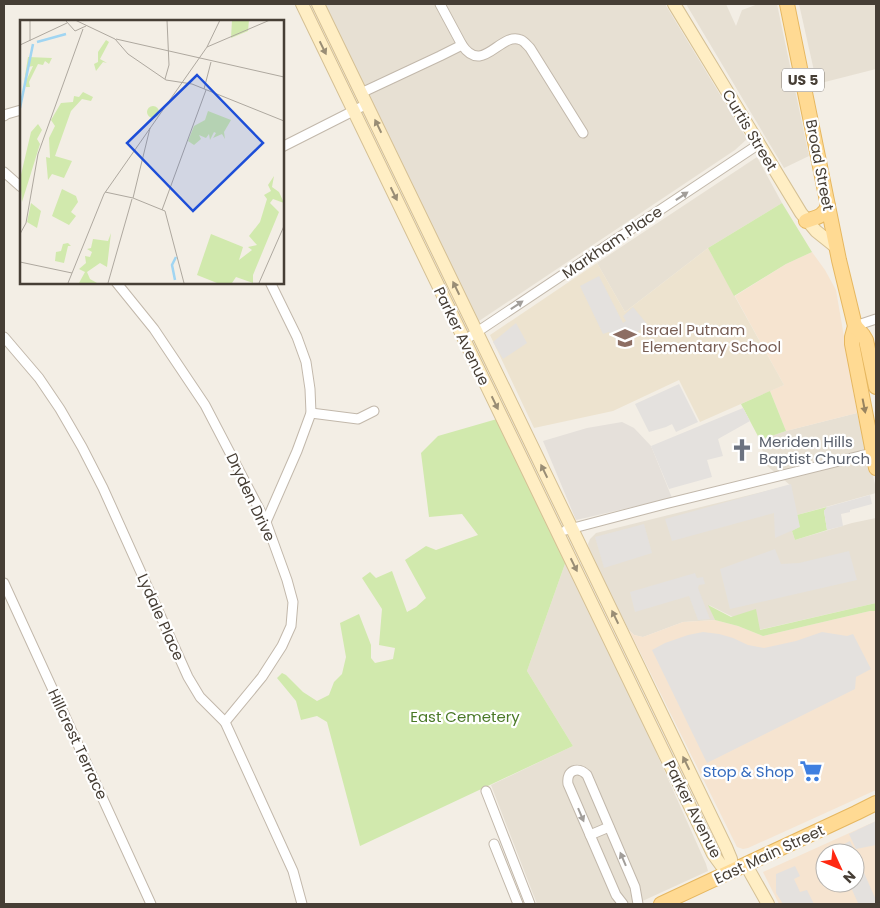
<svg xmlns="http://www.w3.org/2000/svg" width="880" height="908" font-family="Poppins,sans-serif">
  <rect width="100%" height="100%" fill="#f3eee5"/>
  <g fill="#e7e0d3">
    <polygon points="324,4 665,4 747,139 735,150 476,323"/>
    <polygon points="686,4 726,4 736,26 742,10 758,4 777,4 809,156 784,168"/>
    <polygon points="799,4 876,4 876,69 817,84"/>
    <polygon points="757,157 782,203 708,248 625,312 597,263"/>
    <polygon points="857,413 876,488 876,493 797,515 800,527 792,531 795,540 852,523 876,518 876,603 759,630 709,605 715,620 683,622 643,637 634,635 628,629 590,553 588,544 590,539 596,533 790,485 766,465 760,440 786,431"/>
    <polygon points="566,561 623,678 706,864 708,871 636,904 537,904 491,785 573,746 527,671"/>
  </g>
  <g fill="#f6e4d0" fill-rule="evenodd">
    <polygon points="812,252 825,270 836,290 857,413 786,431 770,391 784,385 735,296 786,264"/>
    <polygon points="870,611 876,611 876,790 748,848 743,849 737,847 629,630 634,635 643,637 683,622 715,620 738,626 763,636"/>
    <path d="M876 821V904H779L763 872ZM825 853H855V883H825Z"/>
  </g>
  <polygon fill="#e5e0da" points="622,422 634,428 651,446 672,498 576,520 543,441 587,428"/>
  <polygon fill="#ede3cf" points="708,248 784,385 700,422 679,380 613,411 534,428 490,335 597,263 625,312"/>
  <g fill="#d1e9ad">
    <polygon points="782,203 812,252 786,264 734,296 708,248"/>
    <polygon points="770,391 786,431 760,440 741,404"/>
    <polygon points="497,419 566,561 527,671 573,746 360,846 327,722 317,716 301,720 296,701 277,678 282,673 286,675 303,692 317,701 329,695 334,682 342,674 346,657 340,623 359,614 371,645 371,658 375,663 393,659 395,648 379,645 382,609 362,578 370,572 376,578 392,571 407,612 416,607 426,598 405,560 426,546 436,550 478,535 462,514 429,517 421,453 438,436"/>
    <polygon points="827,507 824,511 827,530 795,540 792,531 799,527 797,515"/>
    <polygon points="876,603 876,611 870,611 763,636 738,626 715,620 708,605 731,617 756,609 760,630"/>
  </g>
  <g fill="#e4e1de">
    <polygon points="599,276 623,323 626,321 623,316 633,307 647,324 621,345 609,332 603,334 580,286"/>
    <polygon points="516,323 527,343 503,359 493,342"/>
    <polygon points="679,384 698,422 676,432 672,424 666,427 649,432 635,404"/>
    <polygon points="743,408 750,421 718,439 723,456 707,460 712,477 669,489 651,446"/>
    <polygon points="791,484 800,527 775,538 774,513 672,541 665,519"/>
    <polygon points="870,495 872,504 850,510 850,512 841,514 843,526 827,530 824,511 827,507"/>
    <polygon points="644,524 652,553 604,568 595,537"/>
    <polygon points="775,549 781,564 799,563 849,551 857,580 730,609 720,569"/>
    <polygon points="695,573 697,578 703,577 705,584 699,585 698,588 710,619 698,620 689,596 635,612 630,592"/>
    <polygon points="703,632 719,634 733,638 748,645 764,648 796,641 822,632 847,636 853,634 871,669 856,677 855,689 707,763 652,650 665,643 688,635"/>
    <polygon points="876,821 876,845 856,849 849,834"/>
    <polygon points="850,841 876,900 876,904 856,904 858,903 849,883 855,883 855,853 836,853 834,849"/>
    <polygon points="795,866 800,876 794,879 800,892 807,890 814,904 783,904 776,893 776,874"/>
  </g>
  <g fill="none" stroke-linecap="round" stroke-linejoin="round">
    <defs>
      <g id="street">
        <path d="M440 4 462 45C483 76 500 31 521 40 524 41 527 45 530 48L583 133"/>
        <polyline points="361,93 440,56 462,45"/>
        <polyline points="4,116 7,114 21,110"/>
        <polyline points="282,147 367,104"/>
        <polyline points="4,172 21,187"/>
        <polyline points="116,282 154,329 205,405 266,522 287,580 293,602 291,626 282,646 262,677 225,722"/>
        <polyline points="855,326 876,319"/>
        <polyline points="4,337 39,378 60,409 82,447 103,488 188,677 200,697 225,722 293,871 302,904"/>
        <polyline points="465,340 759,144"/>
        <polyline points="311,413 358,419 374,411"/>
        <polyline points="266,522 297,451 311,413 310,389 306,362 297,337 270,282"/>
        <polyline points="566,530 665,504 876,452"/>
        <polyline points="4,583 151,904"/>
        <polyline points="486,791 530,904"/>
        <polyline points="590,835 609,827"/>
        <polyline points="494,844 518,904"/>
        <path d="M623 904 616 895 568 784C566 770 578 766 587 775L635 887 638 904"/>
      </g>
      <g id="secondary">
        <polyline points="302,4 713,854 721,865 731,872 731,859 726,847 318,4"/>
        <polyline points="674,4 801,213 816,231 836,247"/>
        <polyline points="746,865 768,904"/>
      </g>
      <g id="primary">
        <polyline points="787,4 839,260 855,326 852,337 852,344 876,468"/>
        <path d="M806 221C817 217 823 217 828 206"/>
        <polyline points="855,326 863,335 866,340 876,387"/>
        <polyline points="661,904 856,813 876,803"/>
      </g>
    </defs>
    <use href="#street" stroke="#c2b8ab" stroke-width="11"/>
    <use href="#secondary" stroke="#d5c094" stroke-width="14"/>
    <use href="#primary" stroke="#e6b760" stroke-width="16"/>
    <use href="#street" stroke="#fff" stroke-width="9"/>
    <use href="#secondary" stroke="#ffeec4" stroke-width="12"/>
    <use href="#primary" stroke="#ffda93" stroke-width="14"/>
  </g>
  <defs><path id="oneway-solid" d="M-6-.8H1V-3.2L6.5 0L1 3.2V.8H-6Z" transform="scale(1.25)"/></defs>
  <g fill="#998d75">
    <use href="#oneway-solid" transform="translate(323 48) rotate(64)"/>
    <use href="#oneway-solid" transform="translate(378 126) rotate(-116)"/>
    <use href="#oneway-solid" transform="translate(394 194) rotate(64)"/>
    <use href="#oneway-solid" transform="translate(456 288) rotate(-116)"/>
    <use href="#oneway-solid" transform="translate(495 403) rotate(64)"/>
    <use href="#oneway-solid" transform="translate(544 471) rotate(-116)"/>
    <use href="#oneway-solid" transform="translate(574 565) rotate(64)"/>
    <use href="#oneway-solid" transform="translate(615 617) rotate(-116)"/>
    <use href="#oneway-solid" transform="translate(686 763) rotate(-116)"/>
  </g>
  <g fill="#a29e9a">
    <use href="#oneway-solid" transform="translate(682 196) rotate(-34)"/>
    <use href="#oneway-solid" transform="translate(517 305) rotate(-34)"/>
    <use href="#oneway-solid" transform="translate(581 815) rotate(67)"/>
    <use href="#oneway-solid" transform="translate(623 859) rotate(-113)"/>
  </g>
  <use fill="#99845f" href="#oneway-solid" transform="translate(864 406) rotate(79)"/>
  <defs>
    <symbol id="school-bare" viewBox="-9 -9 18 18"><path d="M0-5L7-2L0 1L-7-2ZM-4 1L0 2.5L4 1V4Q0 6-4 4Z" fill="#8d6e63" stroke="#fff" stroke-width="2.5" paint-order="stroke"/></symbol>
    <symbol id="church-bare" viewBox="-9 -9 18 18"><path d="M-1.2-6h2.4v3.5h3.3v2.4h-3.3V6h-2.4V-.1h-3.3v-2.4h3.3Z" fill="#6b7280" stroke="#fff" stroke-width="2.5" paint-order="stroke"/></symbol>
    <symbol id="supermarket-bare" viewBox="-9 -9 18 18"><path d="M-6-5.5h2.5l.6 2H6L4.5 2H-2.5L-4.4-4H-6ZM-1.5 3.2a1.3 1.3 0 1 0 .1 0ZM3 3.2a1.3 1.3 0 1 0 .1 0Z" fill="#3f7fe0" stroke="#fff" stroke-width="2.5" paint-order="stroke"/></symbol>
  </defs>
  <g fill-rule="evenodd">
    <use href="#school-bare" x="609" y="322" width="32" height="32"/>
    <use href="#church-bare" x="726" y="434" width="32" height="32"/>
    <use href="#supermarket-bare" x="795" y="755" width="32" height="32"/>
  </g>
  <g text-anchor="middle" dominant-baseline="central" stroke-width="4.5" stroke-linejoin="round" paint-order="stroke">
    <rect fill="#fff" stroke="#7e7872" stroke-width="1" x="782" y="68.5" width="42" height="23" rx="4"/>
    <g font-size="14" font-weight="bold" fill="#463e35">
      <text x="803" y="80">US 5</text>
    </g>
    <g font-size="15" fill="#463e35" stroke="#fff">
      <text transform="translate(750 130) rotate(59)">Curtis Street</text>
      <text transform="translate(820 165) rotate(79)">Broad Street</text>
      <text transform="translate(612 242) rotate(-34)">Markham Place</text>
      <text transform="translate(462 336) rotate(64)">Parker Avenue</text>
      <text transform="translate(251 497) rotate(65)">Dryden Drive</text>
      <text transform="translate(161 617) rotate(66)">Lydale Place</text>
      <text transform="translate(78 744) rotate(65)">Hillcrest Terrace</text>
      <text transform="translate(693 809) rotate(63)">Parker Avenue</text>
      <text transform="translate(769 854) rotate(-25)">East Main Street</text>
    </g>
    <g font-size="15" fill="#785e54" stroke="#fff" text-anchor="start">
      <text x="642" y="329">Israel Putnam<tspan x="642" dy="17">Elementary School</tspan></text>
    </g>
    <g font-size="15" fill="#5b616d" stroke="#fff" text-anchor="start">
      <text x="759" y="441">Meriden Hills<tspan x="759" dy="17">Baptist Church</tspan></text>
    </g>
    <g font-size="15" fill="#4a7927" stroke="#fff">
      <text x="465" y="716">East Cemetery</text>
    </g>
    <g font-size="15" fill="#366cbe" stroke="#fff" text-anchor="end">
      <text x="794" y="771">Stop &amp; Shop</text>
    </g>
  </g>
  <g transform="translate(20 20)">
    <rect width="264" height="264" fill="#f3eee5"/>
    <path d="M212 0H229L228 11 211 18ZM86 20 89 22 80 39 87 43 83 42 76 51 74 44 78 42V32ZM8 37 32 38 29 44 25 41 23 45 18 44 9 62 10 67H6V61L13 46 8 47 4 62ZM63 72 73 77 71 81 62 79 51 91 35 136 52 141 44 158 32 154 28 160 26 137 30 138 29 118 35 106 31 100 41 83 53 82 54 76 59 77ZM127 92a6 6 0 1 1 12 0a6 6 0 1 1-12 0ZM188 91 211 100 204 112 205 119 202 114 193 118 196 113 194 112 190 120 189 114 186 118 179 115 181 119 174 125 168 121 174 106 185 100ZM18 104 22 110 17 119 20 124 2 182 0 159 11 112ZM254 156 252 167 259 172 264 183 253 179 250 183 259 192 233 255V263L216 257 212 263H197L177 255 191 214 223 227 219 240 232 230 228 227 237 225 229 216 240 202 247 179 244 175 251 171 248 165ZM42 169 56 176 58 182 51 192 56 196 49 205 32 196ZM11 183 21 191 17 208 7 202ZM91 213 87 247 80 243 67 252 70 259 77 263H59L65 252 59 249 66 243 65 236 70 237 72 232 67 229 71 228 73 219 88 221ZM48 223 51 226H48L44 243 35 241 36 232 41 231 43 224Z" fill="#d1e9ad"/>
    <path fill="none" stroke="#a0d5f2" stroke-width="2.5" d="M17 22 46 14M0 88 13 24M155 260 152 245 156 237"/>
    <path fill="none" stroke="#aea89f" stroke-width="1" d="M55 0 95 19 108 34 146 60 172 64 264 101M46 1 55 11 66 6M96 19 264 57M10 21V0M0 25 47 3M187 27 250 0M145 59 149 45 147 0M184 69 191 42M85 172 113 178 145 191 164 263M113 178 130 108M142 190 186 70M0 214 6 203 18 134 63 9M0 242 52 253M48 263 84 174 187 27 200 0M88 263 112 179M239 263 264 206"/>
    <path fill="#1d4ed8" fill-opacity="0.15" stroke="#1d4ed8" stroke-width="2.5" d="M177 55 243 123 173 191 107 123Z"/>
    <rect width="264" height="264" fill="none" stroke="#463e35" stroke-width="2.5"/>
  </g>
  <rect width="880" height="908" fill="none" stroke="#463e35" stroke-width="10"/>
  <g transform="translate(840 868) rotate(134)"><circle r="24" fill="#ffffff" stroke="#b5b2ae"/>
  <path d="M0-4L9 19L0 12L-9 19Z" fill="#ff2811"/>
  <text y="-8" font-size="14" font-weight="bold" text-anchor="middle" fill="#463e35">N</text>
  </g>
</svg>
